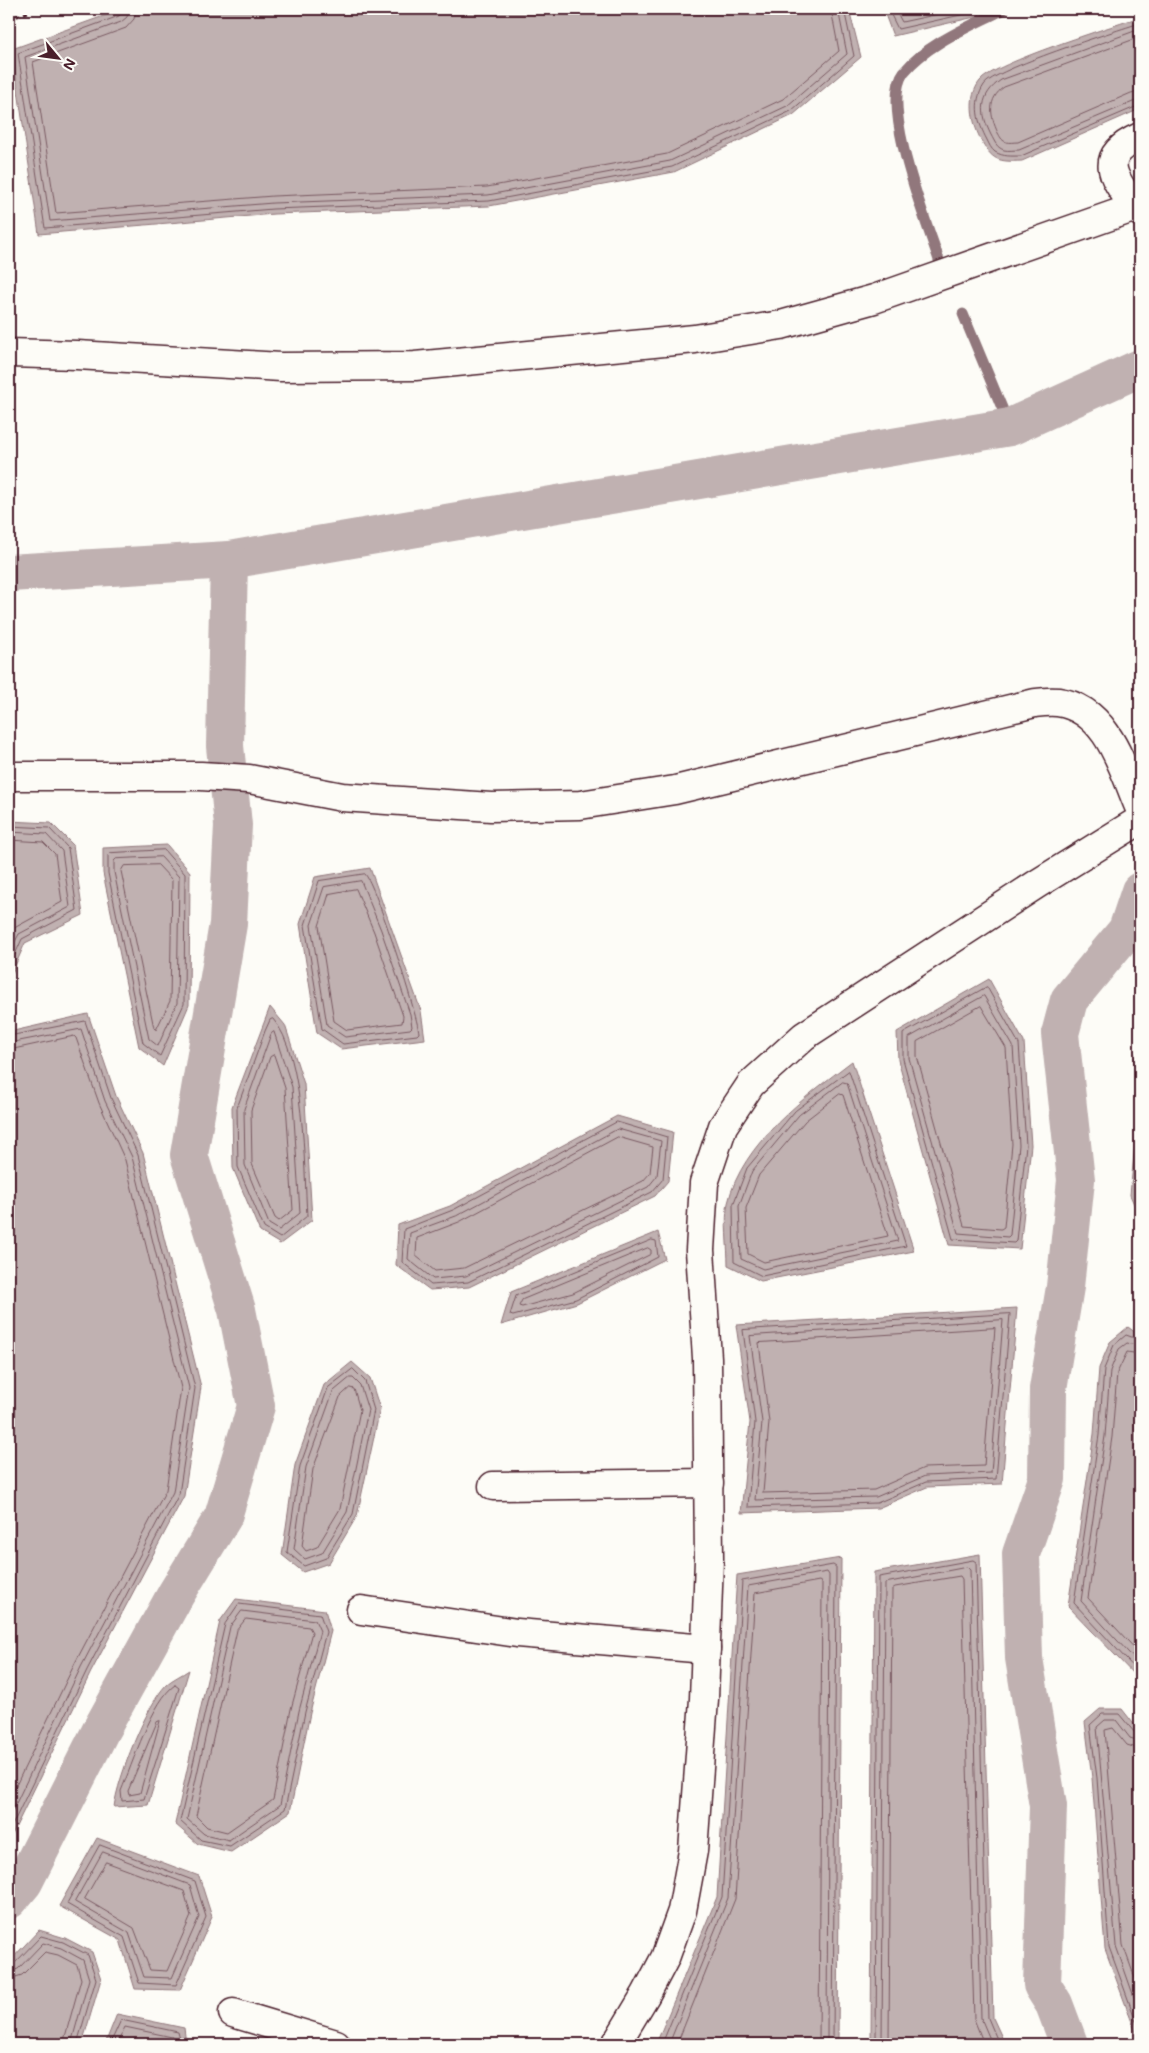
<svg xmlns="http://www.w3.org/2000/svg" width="1149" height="2053" font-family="Mali,sans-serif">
  <rect width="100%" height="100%" fill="#fdfcf7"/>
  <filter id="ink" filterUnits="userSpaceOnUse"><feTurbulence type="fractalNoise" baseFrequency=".02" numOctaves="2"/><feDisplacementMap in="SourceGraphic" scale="10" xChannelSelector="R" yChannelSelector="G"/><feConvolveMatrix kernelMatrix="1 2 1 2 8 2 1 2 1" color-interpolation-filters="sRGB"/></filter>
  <g filter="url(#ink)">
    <g fill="#c0b1b1" stroke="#91777b">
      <polygon points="123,9 849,9 861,57 793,115 674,172 489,206 274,214 39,234 12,49"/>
      <polygon points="883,9 982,9 979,16 893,36"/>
      <path d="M1140 17V109L1022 161C998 162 992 161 980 138 972 122 967 97 980 81 996 62 1111 27 1140 17Z"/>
      <polygon points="9,821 51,823 73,845 83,915 25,943 12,973 9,974"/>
      <polygon points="167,845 190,872 189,1005 163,1066 139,1047 103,873 103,848"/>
      <polygon points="370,868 421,1011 425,1039 341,1049 317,1033 300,924 315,877"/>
      <polygon points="989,979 1024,1042 1031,1145 1020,1249 949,1245 898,1060 897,1032"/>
      <polygon points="270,1007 285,1025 304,1084 312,1220 280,1244 260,1232 233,1168 232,1107"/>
      <polygon points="88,1014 116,1096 143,1153 201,1387 184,1496 91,1672 9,1841 9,1032"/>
      <polygon points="1140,1046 1140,1218 1130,1195 1139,1102 1134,1060"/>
      <path d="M852 1061 914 1251 761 1281 728 1265C728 1247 724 1220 728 1203 742 1143 805 1097 852 1061Z"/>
      <polygon points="617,1116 673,1132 668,1181 655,1196 469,1287 430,1290 396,1265 398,1225 450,1206"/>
      <polygon points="658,1232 665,1259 577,1303 501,1325 511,1292"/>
      <polygon points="1017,1308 1002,1484 927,1487 878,1508 741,1513 750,1422 736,1325"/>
      <polygon points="1128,1327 1140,1336 1140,1681 1068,1606 1094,1434 1099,1368 1110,1342"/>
      <polygon points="352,1362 370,1378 380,1409 357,1516 329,1563 303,1572 282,1555 295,1465 324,1385"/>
      <polygon points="980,1554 993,2018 1005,2044 871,2044 874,1572"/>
      <polygon points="841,1558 838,2044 656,2044 717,1897 737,1575"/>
      <polygon points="236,1599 325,1610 331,1631 310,1713 290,1812 231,1852 198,1844 175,1824 220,1621"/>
      <path d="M189 1670 148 1805 114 1807C118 1777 146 1706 166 1685 172 1679 182 1675 189 1670Z"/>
      <polygon points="1100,1709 1122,1709 1140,1732 1140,2044 1105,1949 1092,1778 1085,1722"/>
      <polygon points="97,1838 199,1876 212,1917 180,1990 135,1989 120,1940 59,1906"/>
      <polygon points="39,1930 65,1938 92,1952 101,1979 82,2044 9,2044 9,1962"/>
      <polygon points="117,2014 184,2028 186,2044 105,2044"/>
    </g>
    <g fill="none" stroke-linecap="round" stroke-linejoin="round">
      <g stroke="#795961" stroke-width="1">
        <polyline points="122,9 119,16 18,53 45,228 273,209 489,201 672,167 791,111 854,56 844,9"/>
        <polyline points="129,9 127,17 121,22 25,57 50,221 273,203 488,195 670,161 787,106 847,54 838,9"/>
        <polyline points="136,9 134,19 126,28 33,62 56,213 273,196 487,187 667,154 783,99 839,51 831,9"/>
        <polyline points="888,9 898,29 974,12 977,9"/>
        <polyline points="895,9 902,22 962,9"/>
        <path d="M1140 23C1115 31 994 69 984 85 972 103 978 123 987 140 989 144 991 149 995 152 1004 157 1011 156 1021 156L1140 105"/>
        <path d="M1140 29 1001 80C979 95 980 113 991 135 995 142 996 147 1004 150 1008 151 1014 150 1019 150L1140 99"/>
        <path d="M1140 37 1004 87C987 99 990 116 998 133 1000 136 1001 140 1006 142 1009 143 1014 142 1018 142L1131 93 1140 91"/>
        <polyline points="9,826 49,828 68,848 77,910 22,939 9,968"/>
        <polyline points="9,832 46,834 62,851 70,907 19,934 9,953"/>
        <polyline points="9,840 43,842 55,854 62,902 16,927 9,934"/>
        <polygon points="164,850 185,874 184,1004 160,1056 143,1043 108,873 108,855 110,853"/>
        <polygon points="161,857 179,877 177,1003 158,1046 149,1039 114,872 114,861 116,859"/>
        <polygon points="158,865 172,880 170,1001 156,1030 154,1028 121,871 124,866"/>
        <path d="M365 874C375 883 417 1013 419 1033L417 1035 343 1044 322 1029 305 925 319 881Z"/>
        <polygon points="361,881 381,930 410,1014 412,1027 410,1029 345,1037 327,1025 311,925 324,887"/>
        <polygon points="356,889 374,932 403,1016 402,1023 347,1030 334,1021 319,926 329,894"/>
        <polygon points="987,987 1019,1044 1026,1145 1016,1241 1014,1243 953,1239 903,1059 903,1034"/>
        <polygon points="984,996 1013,1046 1019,1145 1010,1235 1008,1237 958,1233 909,1058 909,1038"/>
        <polygon points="981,1006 1006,1048 1012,1144 1004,1227 1001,1229 964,1226 917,1056 917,1042"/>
        <path d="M273 1019C305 1054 304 1168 307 1216L280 1238 264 1228 238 1167 237 1108 265 1031 270 1020Z"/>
        <polygon points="274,1032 292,1087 300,1213 279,1230 269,1224 245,1165 244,1109 271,1034"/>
        <polyline points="9,1036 85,1021 111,1098 138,1155 195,1388 179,1494 87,1670 9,1832"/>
        <polyline points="9,1043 81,1029 105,1101 132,1157 189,1388 173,1492 81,1667 9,1818"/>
        <polyline points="9,1050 74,1036 76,1038 99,1103 125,1160 181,1388 166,1490 75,1663 9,1800"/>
        <polygon points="274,1055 285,1088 293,1210 279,1221 275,1218 252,1164 251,1110 270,1057"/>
        <polygon points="849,1071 906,1246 762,1276 734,1262 733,1205 747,1168 795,1111"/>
        <polygon points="843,1082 847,1083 898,1241 763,1269 741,1259 739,1206 752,1171 799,1115"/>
        <polygon points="840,1094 843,1095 888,1236 764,1262 748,1254 746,1208 759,1175 805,1121"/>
        <polygon points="617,1122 667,1137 663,1179 652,1192 468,1282 431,1285 402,1262 404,1229 453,1210"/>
        <polygon points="618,1129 661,1141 657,1176 648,1187 466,1276 433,1279 408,1259 410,1233 456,1216"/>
        <polygon points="618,1137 653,1147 650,1173 643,1181 464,1268 435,1271 416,1256 417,1238 459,1222"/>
        <polyline points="1140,1140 1135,1194 1140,1206"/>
        <polygon points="652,1240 656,1241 658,1257 576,1299 513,1316 510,1315 516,1296"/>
        <polygon points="648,1248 651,1250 651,1254 573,1293 522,1307 519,1306 522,1300"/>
        <polygon points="1010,1314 996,1479 926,1482 877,1503 748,1507 755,1422 743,1330"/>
        <polygon points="1003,1320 991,1473 925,1476 876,1497 755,1500 762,1422 750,1336"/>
        <polygon points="995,1328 984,1466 924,1468 874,1490 763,1493 769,1422 759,1343"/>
        <polyline points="1140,1340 1126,1335 1114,1345 1104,1369 1099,1435 1074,1603 1140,1674"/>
        <polyline points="1140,1346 1127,1343 1119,1349 1110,1371 1105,1436 1081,1601 1140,1665"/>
        <polyline points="1140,1354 1127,1352 1117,1373 1112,1437 1088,1598 1140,1654"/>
        <polygon points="353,1369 365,1381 374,1410 353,1514 326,1558 304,1566 287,1552 300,1466 328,1388"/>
        <polygon points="350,1378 353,1378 360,1385 368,1410 347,1512 322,1553 305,1559 294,1549 306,1467 333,1392"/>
        <polygon points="350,1388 354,1389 360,1410 340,1509 317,1547 306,1551 302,1546 313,1469 340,1397"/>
        <polygon points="239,1604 320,1614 326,1632 305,1712 285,1809 230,1846 201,1840 180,1821 225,1624"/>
        <polygon points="242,1611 315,1620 320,1631 299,1711 280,1805 229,1840 204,1834 187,1819 230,1627"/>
        <polygon points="246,1619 309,1627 312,1632 291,1709 273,1800 227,1832 207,1827 196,1816 237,1630"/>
        <path d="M175 1685 179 1688 144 1799 122 1801 121 1791C132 1765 153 1699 175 1685Z"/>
        <polygon points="160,1721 140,1793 129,1795 128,1791 157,1722"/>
        <polyline points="1140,1735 1135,1733 1119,1714 1102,1714 1090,1725 1097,1778 1109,1947 1140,2032"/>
        <polyline points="1140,1741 1130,1738 1116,1720 1105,1720 1097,1727 1116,1946 1140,2014"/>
        <polyline points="1140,1749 1127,1745 1113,1728 1105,1730 1123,1945 1140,1992"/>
        <polygon points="100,1845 195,1881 206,1917 176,1985 139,1983 124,1937 67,1904"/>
        <polygon points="103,1852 190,1885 199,1917 172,1978 144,1977 129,1933 75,1902"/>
        <polygon points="106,1862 184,1891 191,1916 167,1971 150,1970 134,1928 85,1899"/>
        <polyline points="9,1965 14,1964 41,1936 63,1942 88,1955 96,1979 77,2044"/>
        <polyline points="9,1972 18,1969 43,1943 61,1948 83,1960 89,1979 71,2044"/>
        <polyline points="9,1979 22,1975 45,1952 58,1955 77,1965 81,1979 63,2044"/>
        <polyline points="110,2044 121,2020 178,2032 181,2044"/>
        <polyline points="117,2044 125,2027 172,2037 175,2044"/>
        <polyline points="662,2044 722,1897 742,1581 833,1565 836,1567 833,2044"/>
        <polyline points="669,2044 728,1898 748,1586 827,1572 829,1575 827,2044"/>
        <polyline points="677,2044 735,1899 755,1593 819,1581 822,1583 819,2044"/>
        <polyline points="876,2044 879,1577 973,1560 976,1562 988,2018 999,2044"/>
        <polyline points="882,2044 885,1583 967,1567 970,1570 981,2018 992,2044"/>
        <polyline points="889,2044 892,1589 895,1587 960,1576 962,1579 974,2019 984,2044"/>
      </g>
      <g stroke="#91777b" stroke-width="11">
        <path d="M939 260C927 223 879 104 904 72 928 43 971 26 1004 9"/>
        <polyline points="963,314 1010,427"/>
      </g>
      <g stroke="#c0b1b1" stroke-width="38">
        <polyline points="9,573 229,560 1010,427 1140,368"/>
        <polyline points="9,1900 24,1882 102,1728 176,1594 223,1517 256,1406 237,1310 189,1155 228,924 233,825 225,746 229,560"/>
        <polyline points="1069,2044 1054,2004 1042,1985 1048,1806 1024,1658 1021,1554 1047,1479 1048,1389 1065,1287 1076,1180 1060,1034 1069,1000 1127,930 1140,891"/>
      </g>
      <defs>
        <g id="minor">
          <path d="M1136 209C1114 178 1095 157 1140 137"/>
          <polyline points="9,353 77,355 281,367 415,366 695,339 781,325 874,299 1130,209 1136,209 1140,212"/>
          <path d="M9 776H201L249 779 342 797 491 807 580 805 675 790 1035 703C1042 702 1050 701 1058 702 1109 709 1123 770 1140 809"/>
          <polyline points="493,1486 709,1483"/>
          <polyline points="361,1610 517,1633 706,1649"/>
          <polyline points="233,2013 336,2044"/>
          <polyline points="616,2044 646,1994 665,1958 682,1911 693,1851 704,1699 709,1559 707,1358 700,1250 704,1183 723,1126 751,1084 804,1036 1037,884 1140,820"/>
        </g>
      </defs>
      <use href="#minor" stroke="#4a1f2b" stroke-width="31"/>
      <polyline stroke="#4a1f2b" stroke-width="3" stroke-dasharray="4 4" stroke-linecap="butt" points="9,19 37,9"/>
      <use href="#minor" stroke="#fdfcf7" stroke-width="28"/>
    </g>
  </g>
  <rect width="1149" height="2053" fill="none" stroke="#fdfcf7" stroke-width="30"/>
  <rect x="15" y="15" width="1119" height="2023" fill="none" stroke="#4a1f2b" stroke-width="2" filter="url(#ink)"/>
  <g transform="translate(58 58) rotate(119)" stroke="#fdfcf7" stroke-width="4" paint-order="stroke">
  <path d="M0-4L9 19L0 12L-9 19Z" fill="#4a1f2b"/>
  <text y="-8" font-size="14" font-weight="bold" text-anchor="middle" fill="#4a1f2b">N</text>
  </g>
</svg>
